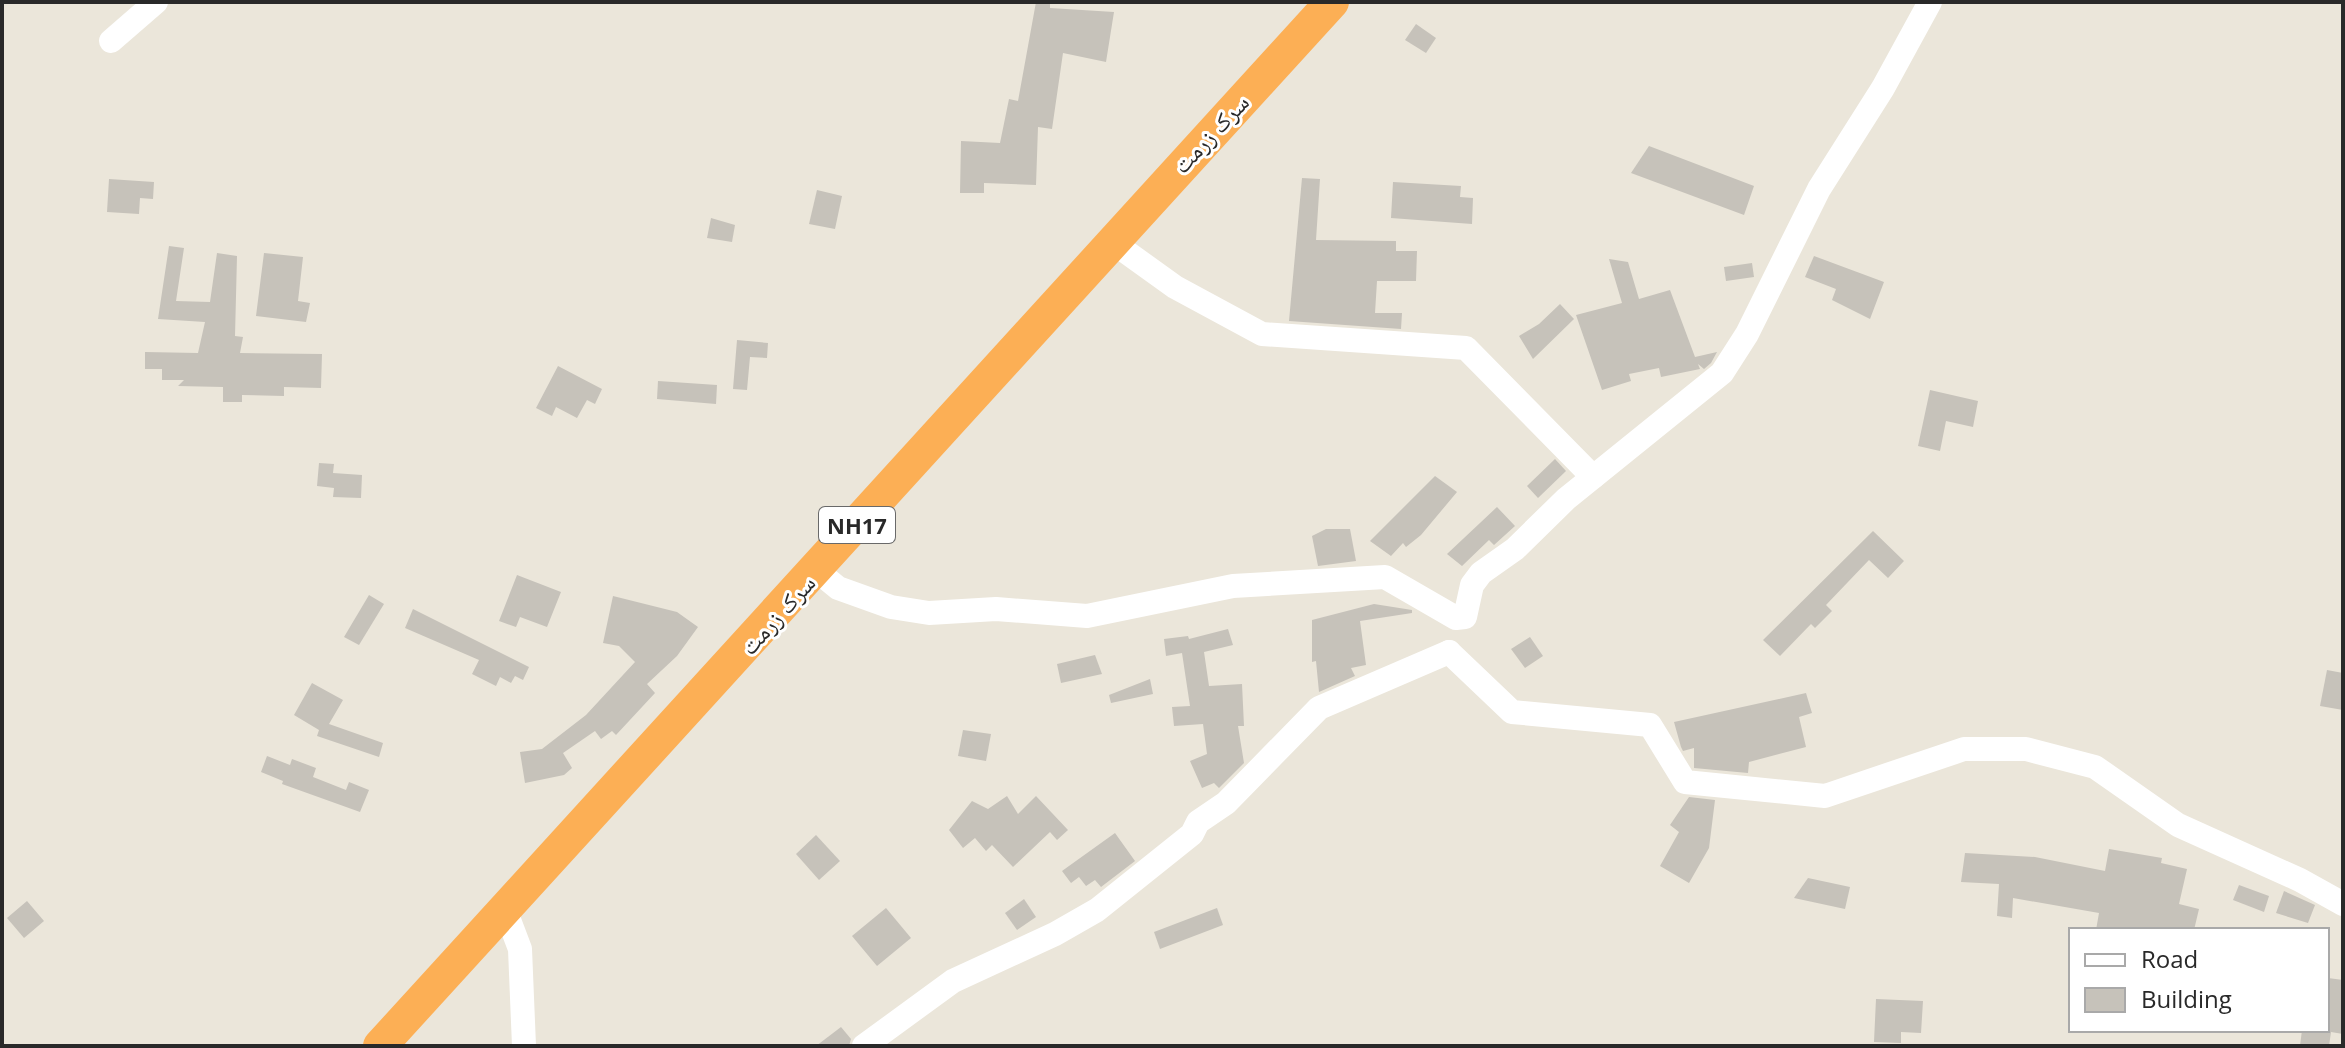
<svg xmlns="http://www.w3.org/2000/svg" width="2345" height="1048" font-family="'Open Sans','Noto Naskh Arabic',sans-serif">
  <rect width="100%" height="100%" fill="#ebe6da"/>
  <g fill="#c6c2ba">
    <polygon points="1036,2 1050,2 1050,8 1114,12 1106,62 1063,53 1052,129 1038,127 1036,185 984,183 984,193 960,193 961,141 1000,143 1009,99 1018,101"/>
    <polygon points="1416,24 1436,38 1426,53 1405,40"/>
    <polygon points="1649,146 1754,186 1744,215 1631,173"/>
    <polygon points="1302,178 1320,179 1316,240 1396,241 1396,251 1417,251 1416,281 1377,281 1375,313 1402,313 1401,329 1289,321"/>
    <polygon points="109,179 154,182 153,199 140,198 139,214 107,212"/>
    <polygon points="1393,182 1461,186 1460,197 1473,198 1472,224 1391,218"/>
    <polygon points="817,190 842,196 835,229 809,224"/>
    <polygon points="711,218 735,225 732,242 707,238"/>
    <polygon points="169,246 184,248 176,301 210,302 217,253 237,256 235,336 243,337 240,353 322,354 321,388 284,387 284,396 242,395 242,402 223,402 223,387 178,386 184,380 162,380 162,369 145,369 145,352 198,353 205,322 158,319"/>
    <polygon points="264,253 303,257 298,301 310,303 306,322 256,316"/>
    <polygon points="1814,256 1884,282 1870,319 1832,300 1836,289 1805,277"/>
    <polygon points="1609,259 1628,262 1639,299 1670,290 1695,357 1717,352 1711,363 1704,369 1698,364 1700,369 1661,377 1659,368 1629,374 1631,381 1602,390 1576,315 1622,303"/>
    <polygon points="1752,263 1754,277 1726,281 1724,267"/>
    <polygon points="1560,304 1574,319 1533,359 1519,336 1539,324"/>
    <polygon points="737,340 768,343 767,358 750,357 747,390 733,389"/>
    <polygon points="558,366 602,389 595,404 587,400 577,418 556,407 552,416 536,408"/>
    <polygon points="658,381 717,385 716,404 657,399"/>
    <polygon points="1930,390 1978,401 1973,427 1946,421 1940,451 1918,446"/>
    <polygon points="1555,459 1566,471 1538,498 1527,486"/>
    <polygon points="319,463 334,464 333,473 362,475 361,498 333,497 334,488 317,486"/>
    <polygon points="1435,476 1457,492 1421,535 1406,547 1403,543 1391,556 1370,541"/>
    <polygon points="1497,507 1515,526 1494,545 1489,540 1462,566 1447,554"/>
    <polygon points="1326,529 1350,529 1356,561 1318,566 1312,536"/>
    <polygon points="1873,531 1904,561 1888,578 1869,560 1826,605 1832,611 1815,628 1811,624 1780,656 1763,640"/>
    <polygon points="517,575 561,592 547,627 520,617 516,627 499,621"/>
    <polygon points="369,595 384,604 359,645 344,637"/>
    <polygon points="613,596 677,612 698,627 677,656 647,684 655,693 616,735 612,731 601,739 595,731 563,753 572,768 564,775 525,783 520,752 542,749 586,715 635,662 619,646 603,643"/>
    <polygon points="1374,604 1412,610 1412,613 1360,621 1366,665 1351,668 1355,676 1319,692 1316,661 1312,662 1312,620"/>
    <polygon points="413,609 529,667 523,680 515,676 511,683 500,677 496,686 472,674 479,660 405,628"/>
    <polygon points="1228,629 1233,645 1204,652 1209,686 1242,684 1244,726 1238,726 1244,763 1219,788 1214,783 1202,788 1190,761 1207,754 1203,724 1174,726 1172,707 1190,706 1182,653 1166,656 1164,639 1188,636 1189,639"/>
    <polygon points="1530,637 1543,656 1525,668 1511,649"/>
    <polygon points="1095,655 1102,674 1061,683 1057,664"/>
    <polygon points="2327,670 2343,673 2343,710 2320,706"/>
    <polygon points="1150,679 1153,694 1111,703 1109,695"/>
    <polygon points="312,683 343,700 329,724 383,743 379,757 317,736 319,730 294,715"/>
    <polygon points="1806,693 1812,713 1799,717 1806,747 1749,762 1748,773 1694,768 1694,748 1683,751 1681,747 1674,722"/>
    <polygon points="963,730 991,734 986,761 958,756"/>
    <polygon points="267,756 290,765 292,759 316,768 313,777 346,790 349,782 369,790 360,812 282,784 283,781 261,772"/>
    <polygon points="1007,796 1018,814 1036,796 1068,830 1057,840 1050,832 1013,867 992,845 986,851 975,838 963,848 949,830 972,801 988,809"/>
    <polygon points="1689,797 1715,800 1709,848 1689,883 1660,866 1679,832 1670,825"/>
    <polygon points="1115,833 1135,861 1101,887 1095,880 1086,886 1079,877 1071,883 1062,871"/>
    <polygon points="816,835 840,861 819,880 796,854"/>
    <polygon points="2109,849 2162,858 2161,863 2187,869 2179,904 2199,909 2194,930 2117,927 2117,930 2096,930 2099,913 2013,898 2012,918 1997,916 1999,884 1961,882 1965,853 2035,857 2105,871"/>
    <polygon points="1808,878 1850,887 1845,909 1794,898"/>
    <polygon points="2239,885 2269,896 2264,912 2233,900"/>
    <polygon points="2284,891 2315,905 2308,923 2276,913"/>
    <polygon points="1024,899 1036,917 1017,930 1005,913"/>
    <polygon points="27,901 44,921 24,938 7,918"/>
    <polygon points="886,908 911,938 877,966 852,936"/>
    <polygon points="1217,908 1223,925 1160,949 1154,932"/>
    <polygon points="2328,978 2343,980 2343,1034 2331,1032 2329,1046 2300,1046 2302,1030 2327,1030"/>
    <polygon points="1876,999 1923,1001 1921,1033 1901,1032 1901,1043 1874,1042"/>
    <polygon points="841,1027 851,1039 849,1046 816,1046"/>
  </g>
  <g fill="none" stroke-linecap="round" stroke-linejoin="round">
    <g stroke="#fff" stroke-width="24">
      <polyline points="111,41 156,2"/>
      <polyline points="1111,241 1175,287 1262,334 1466,348 1593,477"/>
      <polyline points="816,570 838,588 891,607 929,613 996,609 1087,616 1233,586 1385,577 1456,618 1465,617 1472,585 1481,573 1515,549 1566,499 1722,373 1747,334 1819,189 1883,88 1930,2"/>
      <polyline points="1449,652 1512,712 1650,725 1685,782 1825,796 1964,749 2026,749 2095,767 2178,825 2300,880 2343,904"/>
      <polyline points="506,912 520,949 524,1046"/>
      <polyline points="864,1046 953,981 1055,934 1097,910 1192,834 1198,822 1226,803 1319,708 1449,652"/>
    </g>
    <polyline stroke="#fcaf55" stroke-width="34" points="380,1046 1332,2"/>
  </g>
  <g text-anchor="middle" dominant-baseline="central" stroke-width="6" stroke-linejoin="round" paint-order="stroke">
    <rect fill="#fff" stroke="#696969" stroke-width="2" x="819" y="507" width="76" height="36" rx="6"/>
    <g font-size="22" font-weight="bold" fill="#292929">
      <text x="857" y="525">NH17</text>
    </g>
    <g font-size="24" fill="#292929" stroke="#fff">
      <text transform="translate(1210 133) rotate(-47)">سرک زرمت</text>
      <text transform="translate(777 614) rotate(-48)">سرک زرمت</text>
    </g>
  </g>
  <rect width="2345" height="1048" fill="none" stroke="#292929" stroke-width="8"/>
  <rect x="2069" y="928" width="260" height="104" fill="#ffffff" stroke="#a9a9a9" stroke-width="2"/>
  <rect x="2085" y="954" width="40" height="12" fill="#ffffff" stroke="#a9a9a9" stroke-width="2"/>
  <text x="2141" y="968" font-size="24" fill="#292929">Road</text>
  <rect x="2085" y="988" width="40" height="24" fill="#c6c2ba" stroke="#a9a9a9" stroke-width="2"/>
  <text x="2141" y="1008" font-size="24" fill="#292929">Building</text>
</svg>
